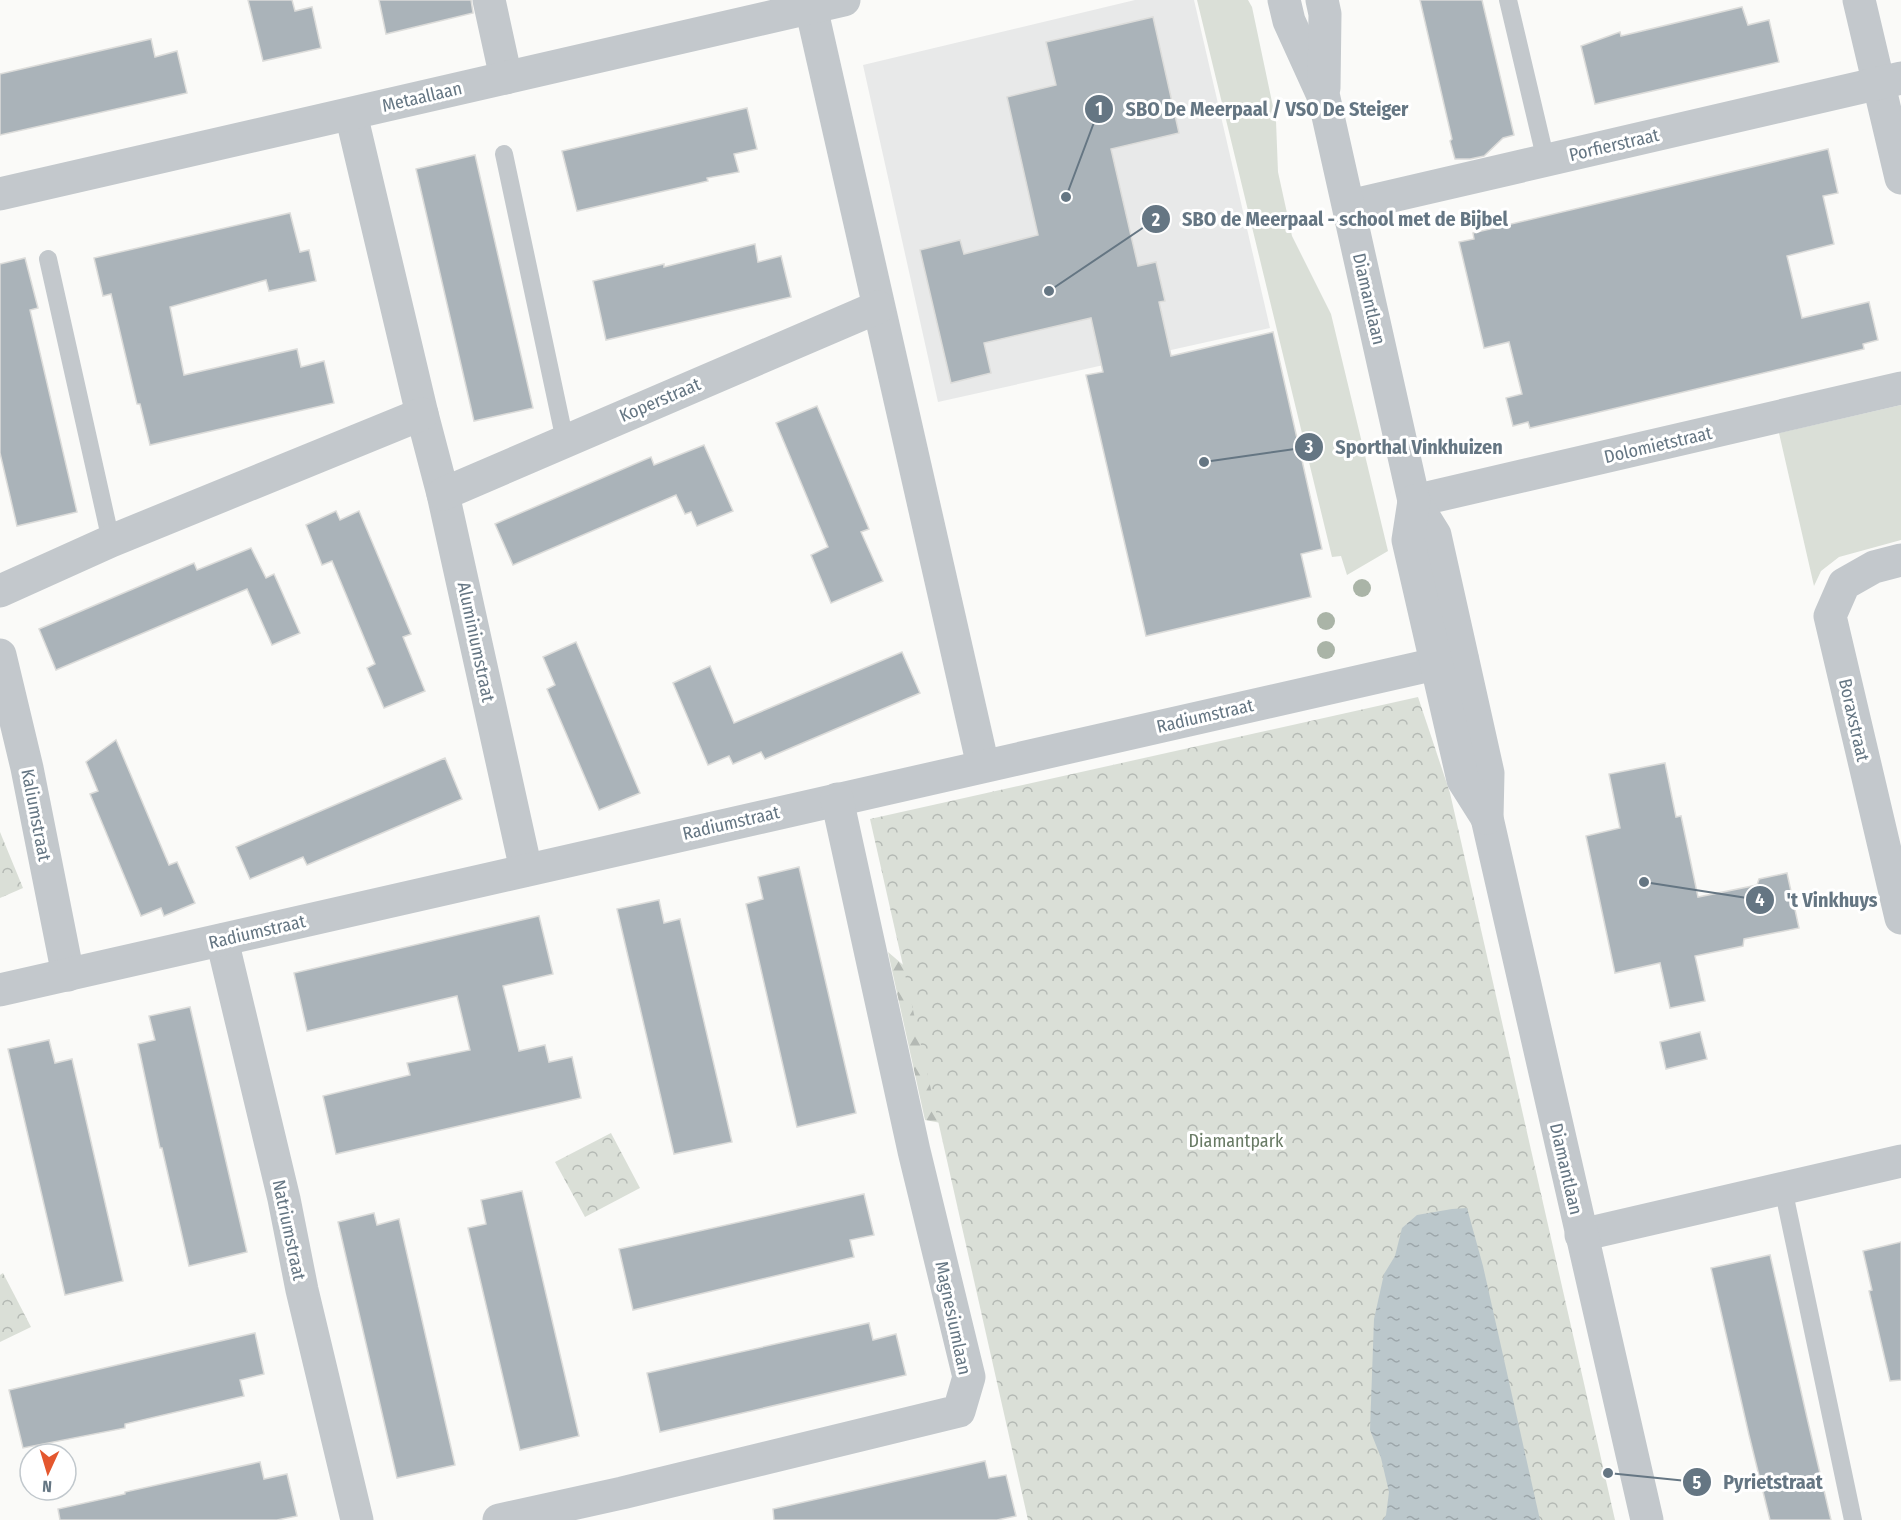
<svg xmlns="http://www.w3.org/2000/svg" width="1901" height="1520" font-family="'Fira Sans Condensed',sans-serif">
  <defs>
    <pattern id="forest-firs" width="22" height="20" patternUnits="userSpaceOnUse" patternTransform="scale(1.5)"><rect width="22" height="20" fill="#dadfd7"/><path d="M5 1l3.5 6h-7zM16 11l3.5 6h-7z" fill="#b4b9b4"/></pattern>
    <pattern id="park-crowns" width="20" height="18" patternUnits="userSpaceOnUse" patternTransform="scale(1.5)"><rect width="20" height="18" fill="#dadfd7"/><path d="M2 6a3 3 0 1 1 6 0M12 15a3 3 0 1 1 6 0" fill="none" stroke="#b4b9b4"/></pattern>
    <pattern id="water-ripples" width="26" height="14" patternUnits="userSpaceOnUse" patternTransform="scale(1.5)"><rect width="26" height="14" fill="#bbc7cb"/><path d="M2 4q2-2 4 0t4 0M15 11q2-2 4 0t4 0" fill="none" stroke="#9ca6aa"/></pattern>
  </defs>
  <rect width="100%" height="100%" fill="#fafaf8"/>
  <polygon fill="#e8e9e9" points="1135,0 1194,0 1270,328 938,402 863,65"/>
  <g fill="#dadfd7">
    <polygon points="1197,0 1248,0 1252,7 1276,121 1278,172 1292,236 1331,314 1388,551 1347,575 1341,556 1332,557"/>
    <polygon points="1901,405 1901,540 1839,557 1821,571 1814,586 1779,433"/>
  </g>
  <polygon fill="url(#forest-firs)" points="888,952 963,1016 978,1130 925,1120"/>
  <g fill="url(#park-crowns)">
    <polygon points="1418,697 1450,793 1615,1520 1028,1520 870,819"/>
    <polygon points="0,832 23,888 0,898"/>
    <polygon points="611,1133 640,1188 585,1217 555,1162"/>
    <polygon points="3,1273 31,1327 0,1342 0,1275"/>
  </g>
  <polygon fill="url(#water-ripples)" points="1467,1208 1483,1266 1540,1520 1383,1520 1386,1515 1389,1492 1381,1458 1370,1430 1374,1319 1384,1274 1395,1256 1402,1228 1417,1215 1452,1209"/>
  <g fill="#aab3b9" stroke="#dcdcda" stroke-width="1.5">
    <polygon points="248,0 292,0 295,11 312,7 321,48 263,61"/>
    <polygon points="379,0 471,0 473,13 386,34"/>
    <polygon points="1420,0 1482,0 1514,135 1503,138 1484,156 1470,159 1455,159 1450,141 1452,139"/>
    <polygon points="1742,7 1748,25 1769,20 1779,62 1595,104 1581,46 1620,32 1621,36"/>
    <polygon points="1153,17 1179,133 1111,149 1138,266 1156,262 1165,301 1159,302 1171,356 1273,332 1322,549 1301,554 1311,597 1146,636 1086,375 1103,372 1091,318 984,343 991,373 951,383 920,250 960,240 964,254 1038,235 1007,97 1056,85 1046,42"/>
    <polygon points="151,39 155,57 177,51 187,93 0,135 0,74"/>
    <polygon points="747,108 757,149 734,154 739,172 707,178 708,181 577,211 562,151"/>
    <polygon points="1828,149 1838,193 1823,196 1834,244 1787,256 1802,318 1869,302 1878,340 1863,344 1864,349 1591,414 1530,428 1528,422 1513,426 1506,398 1522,394 1509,342 1484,348 1459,242 1474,239 1473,233"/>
    <polygon points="475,155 533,408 474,421 416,169"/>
    <polygon points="290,213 300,252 309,250 316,281 269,291 266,280 170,307 184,375 297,349 301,367 324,361 334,403 150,445 140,404 137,404 111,294 103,296 94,258"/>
    <polygon points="755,244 758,262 781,256 791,297 606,340 593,281 664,264 664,267"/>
    <polygon points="25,258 38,308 30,310 77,512 17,526 0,453 0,264"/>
    <polygon points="817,406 869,529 861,532 883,581 831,603 811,555 828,547 776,423"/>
    <polygon points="704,445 733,511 697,526 691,512 685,514 676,495 513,565 495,524 651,457 654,465"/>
    <polygon points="336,511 340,520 359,511 411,634 403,637 425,691 384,708 367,668 375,664 332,561 322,565 306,525"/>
    <polygon points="251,548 266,578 274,574 300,633 272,645 247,589 56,670 39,629 194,563 197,570"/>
    <polygon points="576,642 640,793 599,810 547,689 555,685 543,657"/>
    <polygon points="902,652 920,693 765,759 761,752 733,764 729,756 708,765 673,683 710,666 734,723"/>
    <polygon points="116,740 169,865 177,862 195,903 164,916 161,908 141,916 90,794 98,791 86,762"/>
    <polygon points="445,758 462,799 307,865 303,857 250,879 236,847"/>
    <polygon points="1665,763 1676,817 1681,816 1698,897 1757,885 1759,879 1787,873 1799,928 1744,939 1743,946 1695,956 1705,1001 1670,1008 1660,963 1615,973 1586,836 1620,828 1609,774"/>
    <polygon points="799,867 856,1113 797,1127 746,904 763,899 758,877"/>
    <polygon points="659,900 664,923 680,919 732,1142 674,1154 617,909"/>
    <polygon points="539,916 553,974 503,986 519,1051 545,1045 549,1062 572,1057 581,1098 336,1154 323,1096 410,1075 407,1063 470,1050 457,996 307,1031 294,973"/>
    <polygon points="190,1007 247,1252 189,1266 162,1148 160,1148 138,1044 155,1040 149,1016"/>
    <polygon points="1700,1032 1707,1059 1666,1069 1660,1042"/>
    <polygon points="49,1040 55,1063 72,1059 123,1281 65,1295 8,1049"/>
    <polygon points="522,1191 579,1436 520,1450 468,1228 486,1224 481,1200"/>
    <polygon points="864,1194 874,1235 850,1240 854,1257 633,1310 619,1249"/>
    <polygon points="374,1213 377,1225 399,1219 455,1465 397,1478 338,1222"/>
    <polygon points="1901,1242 1901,1380 1890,1381 1869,1291 1872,1290 1863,1251"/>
    <polygon points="1770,1255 1808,1422 1831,1520 1770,1520 1749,1435 1711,1268"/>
    <polygon points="869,1323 873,1340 896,1334 906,1375 660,1432 647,1373"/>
    <polygon points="255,1333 264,1374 240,1380 244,1396 125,1424 125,1428 23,1448 9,1390"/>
    <polygon points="985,1461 989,1478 1006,1475 1016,1516 997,1520 774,1520 773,1509"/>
    <polygon points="260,1462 264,1479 287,1474 297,1516 277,1520 60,1520 58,1509 125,1494 125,1492"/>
  </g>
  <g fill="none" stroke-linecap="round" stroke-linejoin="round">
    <g stroke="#c3c8cc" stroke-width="18">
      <polyline points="1508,0 1546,161"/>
      <polyline points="504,154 565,441"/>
      <polyline points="48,259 111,541"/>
      <polyline points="1783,1188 1853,1520"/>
    </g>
    <g stroke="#c3c8cc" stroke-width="33">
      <polyline points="489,0 506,78"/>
      <polyline points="1859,0 1901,178"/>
      <polyline points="811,7 983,766"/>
      <polyline points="351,114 422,414 443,494 526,870"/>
      <polyline points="1349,206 1901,78"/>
      <polyline points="443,494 878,307"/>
      <polyline points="1414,501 1901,388"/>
      <polyline points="1901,560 1874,567 1844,584 1830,616 1901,918"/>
      <polyline points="0,591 111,541 422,414"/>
      <polyline points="0,655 27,768 68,975"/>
      <polyline points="222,940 284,1199 302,1290 357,1520"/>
      <polyline points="0,990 1462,658"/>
      <polyline points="1581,1235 1901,1161"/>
      <polyline points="499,1520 622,1493 959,1411 969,1377 914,1151 837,799"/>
    </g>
    <g stroke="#c3c8cc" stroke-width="33">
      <polyline points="1284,0 1289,21 1324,98 1414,501 1435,535 1488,773 1487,818 1647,1520"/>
      <polyline points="1322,0 1325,14 1324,88"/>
      <polyline points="0,194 844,0"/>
      <polyline points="1414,501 1408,540 1463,780 1487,818"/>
    </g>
  </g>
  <g fill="#aab4a7">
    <circle cx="1362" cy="588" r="9"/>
    <circle cx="1326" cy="621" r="9"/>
    <circle cx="1326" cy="650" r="9"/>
  </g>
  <g text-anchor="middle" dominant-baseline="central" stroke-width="6" stroke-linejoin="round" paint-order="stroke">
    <g font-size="18" fill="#657683" stroke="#fff">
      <text transform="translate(422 97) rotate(-13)">Metaallaan</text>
      <text transform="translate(1614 145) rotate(-13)">Porfierstraat</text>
      <text transform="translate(1369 299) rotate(77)">Diamantlaan</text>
      <text transform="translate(660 400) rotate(-23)">Koperstraat</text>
      <text transform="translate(1658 445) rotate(-13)">Dolomietstraat</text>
      <text transform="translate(476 642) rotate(78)">Aluminiumstraat</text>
      <text transform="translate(1205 716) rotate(-13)">Radiumstraat</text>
      <text transform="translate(1854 720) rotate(77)">Boraxstraat</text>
      <text transform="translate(36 815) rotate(79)">Kaliumstraat</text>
      <text transform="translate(731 823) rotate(-13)">Radiumstraat</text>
      <text transform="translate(257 932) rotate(-13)">Radiumstraat</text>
      <text transform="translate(1566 1169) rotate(77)">Diamantlaan</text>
      <text transform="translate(289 1230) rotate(78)">Natriumstraat</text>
      <text transform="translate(953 1318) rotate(78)">Magnesiumlaan</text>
    </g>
    <g font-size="18" fill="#687a64" stroke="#fff">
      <text x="1236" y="1141">Diamantpark</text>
    </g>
  </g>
  <path fill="none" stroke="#657683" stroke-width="2" d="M1066 197L1099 109M1049 291L1156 219M1204 462L1309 447M1644 882L1760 900M1608 1473L1697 1482"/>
  <g fill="#657683" stroke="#fff" stroke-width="2">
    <circle cx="1066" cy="197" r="6"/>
    <circle cx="1049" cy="291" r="6"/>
    <circle cx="1204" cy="462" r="6"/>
    <circle cx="1644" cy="882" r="6"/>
    <circle cx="1608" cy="1473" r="6"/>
    <circle cx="1099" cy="109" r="15"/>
    <circle cx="1156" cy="219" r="15"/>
    <circle cx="1309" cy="447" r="15"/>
    <circle cx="1760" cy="900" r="15"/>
    <circle cx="1697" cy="1482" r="15"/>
  </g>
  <g font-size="18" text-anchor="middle" font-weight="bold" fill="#fff">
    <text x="1099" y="115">1</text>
    <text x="1156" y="226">2</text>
    <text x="1309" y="453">3</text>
    <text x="1760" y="906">4</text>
    <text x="1697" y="1489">5</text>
  </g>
  <g font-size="20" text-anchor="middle" font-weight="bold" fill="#657683" stroke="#fff" stroke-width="6" stroke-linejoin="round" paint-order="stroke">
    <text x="1267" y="116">SBO De Meerpaal / VSO De Steiger</text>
    <text x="1345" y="226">SBO de Meerpaal - school met de Bijbel</text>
    <text x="1419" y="454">Sporthal Vinkhuizen</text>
    <text x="1832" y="907">'t Vinkhuys</text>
    <text x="1773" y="1489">Pyrietstraat</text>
  </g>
  <g transform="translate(48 1472) rotate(184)"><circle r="28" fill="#ffffff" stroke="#c1c8cd" stroke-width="1.5"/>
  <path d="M0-4.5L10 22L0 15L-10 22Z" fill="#e4572e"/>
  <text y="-9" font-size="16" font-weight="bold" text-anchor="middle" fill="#657683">N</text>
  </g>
</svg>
